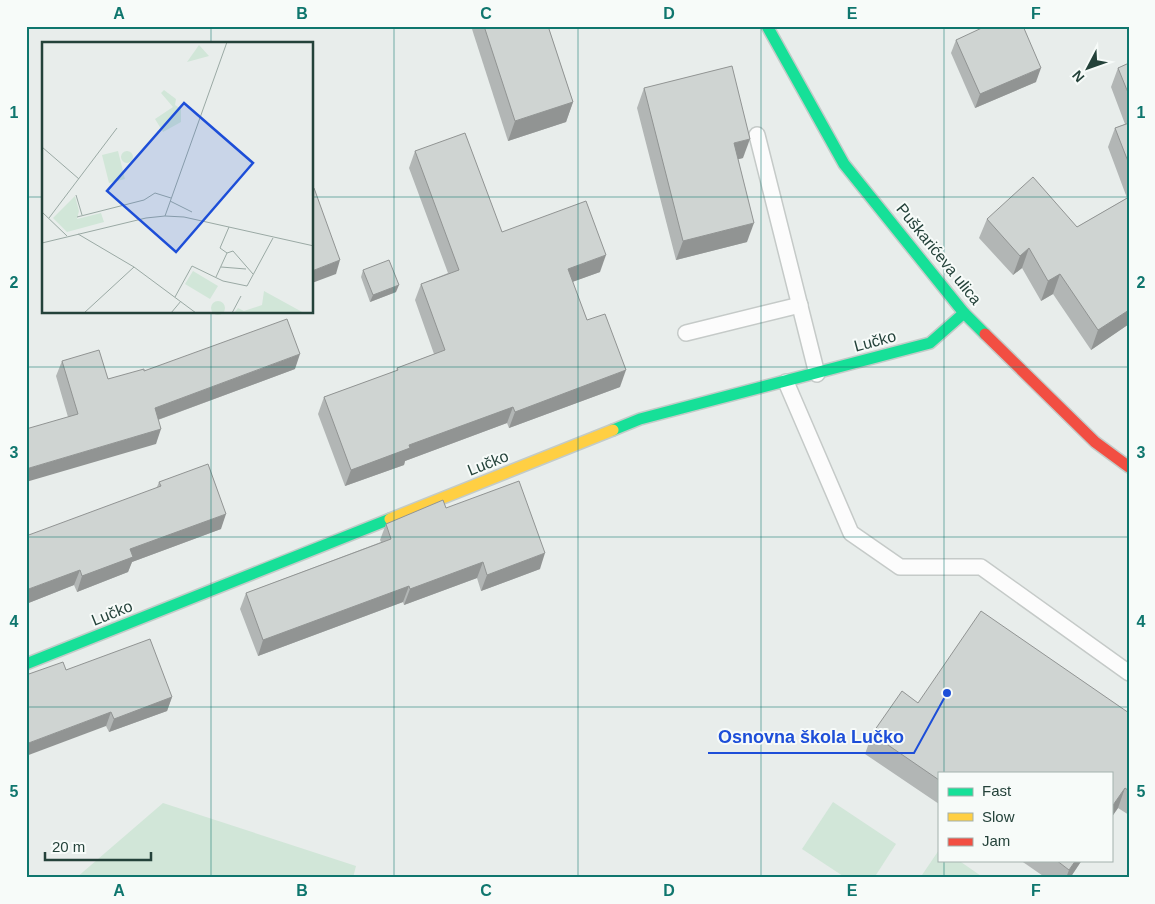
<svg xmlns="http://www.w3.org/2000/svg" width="1155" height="904" font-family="Arial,sans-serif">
  <rect width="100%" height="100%" fill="#e8edeb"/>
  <g fill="#d1e6d8">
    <polygon points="833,802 896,844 874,878 846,878 802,849"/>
    <polygon points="163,803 356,866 353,878 76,878"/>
    <polygon points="939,850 939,860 958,860 984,878 920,878"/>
  </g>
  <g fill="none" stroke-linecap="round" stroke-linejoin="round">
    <defs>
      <g id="lane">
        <polyline points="757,135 817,374"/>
        <polyline points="686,333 800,305"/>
        <polyline points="786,382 851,533 900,567 981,567 1129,673"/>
      </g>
      <g id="fast">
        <polyline points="767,26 844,164 964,313 985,334"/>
        <polyline points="613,430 640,419 930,343 964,313"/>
        <polyline points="26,664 390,519"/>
      </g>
      <polyline id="slow" points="390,519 613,430"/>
      <polyline id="jam" points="985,334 1095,442 1129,467"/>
    </defs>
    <use href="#lane" stroke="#c5cac8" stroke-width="18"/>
    <use href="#fast" stroke="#c3cbc8" stroke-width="14"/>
    <use href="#slow" stroke="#c3cbc8" stroke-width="14"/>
    <use href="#jam" stroke="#c3cbc8" stroke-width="14"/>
    <use href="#lane" stroke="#fcfcfc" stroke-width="15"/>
    <use href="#fast" stroke="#16e098" stroke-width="11"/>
    <use href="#slow" stroke="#ffcf43" stroke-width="11"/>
    <use href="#jam" stroke="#f24e42" stroke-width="11"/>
  </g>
  <g fill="#b2b6b5">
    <polygon points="471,26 548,26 573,102 566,122 508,141"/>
    <polygon points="956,40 1036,82 975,108 951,53"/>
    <polygon points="1129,63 1129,324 1091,350 1053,294 1041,301 1022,268 1013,275 979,238 987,219 1077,227 1127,198 1108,147 1115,128 1125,124 1111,87 1118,68"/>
    <polygon points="644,88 743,158 738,159 747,242 676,260 637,108"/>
    <polygon points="415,151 502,232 600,272 572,282 587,320 620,387 509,428 507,423 405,461 404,465 345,486 318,414 324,397 396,371 397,368 434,354 415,300 421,284 448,273 409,168"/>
    <polygon points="363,270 396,292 370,302 361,277"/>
    <polygon points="62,361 108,379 295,369 158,420 156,444 68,417 56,376"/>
    <polygon points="159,482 221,529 132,562 128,572 77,592 74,585 26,604 157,487"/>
    <polygon points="446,508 540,569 481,591 477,578 404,605 403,602 258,656 240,609 246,593 381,542 380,540 386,524"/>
    <polygon points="66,670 172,697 167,711 109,732 106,726"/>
    <polygon points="918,703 1129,713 1129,815 1118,808 1111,818 1111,773 939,773 939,804 865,754 872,734"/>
    <polygon points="1020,860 1082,860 1070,878 1046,878"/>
  </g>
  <g fill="#919493">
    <polygon points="1041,68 1036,82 975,108 980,94"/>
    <polygon points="573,102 566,122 508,141 515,121"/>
    <polygon points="750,139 743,158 727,162 734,143"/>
    <polygon points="754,223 747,242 676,260 683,241"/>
    <polygon points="1029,248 1022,268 1013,275 1020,256"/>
    <polygon points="606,255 600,272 561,286 568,269"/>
    <polygon points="340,260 336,274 312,283 312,271"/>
    <polygon points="1060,274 1053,294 1041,301 1048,281"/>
    <polygon points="399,285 396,292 370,302 373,295"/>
    <polygon points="1129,310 1129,324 1091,350 1098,330"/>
    <polygon points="300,354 295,369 149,423 155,408"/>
    <polygon points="626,370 620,387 509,428 515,412"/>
    <polygon points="513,407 507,423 405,461 404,465 345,486 351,470 409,445"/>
    <polygon points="161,429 156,444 26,482 26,469"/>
    <polygon points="226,514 221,529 132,562 128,572 77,592 82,576 130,549"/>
    <polygon points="545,553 540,569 481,591 487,575"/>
    <polygon points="483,562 477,578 404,605 410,589"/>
    <polygon points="80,570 74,585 26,604 26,590"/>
    <polygon points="409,586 403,602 258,656 263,640"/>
    <polygon points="172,697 167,711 109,732 114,719"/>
    <polygon points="111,712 106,726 26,756 26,744"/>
    <polygon points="1125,788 1118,808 1111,818 1111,808"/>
    <polygon points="1076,860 1082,860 1070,878 1066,878 1069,870"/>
  </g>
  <g fill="#cfd4d2" stroke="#919493">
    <polygon points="484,26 548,26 573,102 515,121"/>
    <polygon points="986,26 1023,26 1041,68 980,94 956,40"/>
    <polygon points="1129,63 1129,95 1118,68"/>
    <polygon points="732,66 750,139 734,143 754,223 683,241 644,88"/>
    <polygon points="1129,123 1129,164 1115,128"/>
    <polygon points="465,133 502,232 586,201 606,255 568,269 587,320 605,314 626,370 515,412 513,407 409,445 410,448 351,470 324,397 398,370 397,368 445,350 421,284 459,270 415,151"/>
    <polygon points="1033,177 1077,227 1129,197 1129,310 1098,330 1060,274 1048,281 1029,248 1020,256 987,219"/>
    <polygon points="314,188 340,260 312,271 312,189"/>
    <polygon points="389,260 399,285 373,295 363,270"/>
    <polygon points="287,319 300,354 155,408 161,429 26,469 26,429 78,414 62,361 99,350 108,379 144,369 144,371"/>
    <polygon points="208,464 226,514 130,549 133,557 82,576 80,570 26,590 26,536 161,486 159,482"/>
    <polygon points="519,481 545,553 487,575 483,562 410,589 409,586 263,640 246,593 391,539 386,524 443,500 446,508"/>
    <polygon points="981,611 1129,713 1129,791 1125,788 1111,808 1111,773 939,773 939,780 872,734 902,691 918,703"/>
    <polygon points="150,639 172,697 114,719 111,712 26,744 26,675 63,662 66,670"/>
    <polygon points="1056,860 1076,860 1069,870"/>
  </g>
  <path fill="none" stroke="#0f766e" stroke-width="1" stroke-opacity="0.55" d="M211 26V44M394 26V878M578 26V878M761 26V878M944 26V773M26 197H44M312 197H1129M211 312V878M26 367H1129M26 537H1129M26 707H1129M944 860V878"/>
  <g text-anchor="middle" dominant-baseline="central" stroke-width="4" stroke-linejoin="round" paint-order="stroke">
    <g font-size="16" fill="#24423a" stroke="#f7fbf9">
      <text transform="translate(939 254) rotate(51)">Puškarićeva ulica</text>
      <text transform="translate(875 341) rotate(-15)">Lučko</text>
      <text transform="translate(488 463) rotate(-22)">Lučko</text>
      <text transform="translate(112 613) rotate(-22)">Lučko</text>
    </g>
  </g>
  <g transform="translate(42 42)">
    <rect width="271" height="271" fill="#e8edeb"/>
    <path d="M157 3 167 14 145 20ZM122 48 134 57 133 63 139 67V80L121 90 113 77 131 65 119 51ZM79 115a6 6 0 1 1 12 0a6 6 0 1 1-12 0ZM76 109 83 137 67 141 60 113ZM33 154 37 169 35 177 59 171 62 180 25 190 11 176ZM151 229 176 244 168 257 143 242ZM222 249 262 271H192L196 266 202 269 220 263ZM169 266a7 7 0 1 1 14 0a7 7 0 1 1-14 0Z" fill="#d1e6d8"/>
    <path fill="none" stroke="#9aa9a4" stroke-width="1" d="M0 105 37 137M34 153 40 173M128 159 150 170M0 170 25 194M123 174 185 0M35 175 102 158 113 151 129 156M7 176 75 86M36 192 92 225 154 271M0 201 104 176 123 174 142 175 272 204M185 211 178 206 187 185M179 225 204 227M174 235 185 211 191 209 211 232M133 255 150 224 181 239 205 244 231 196M42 271 92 225M129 271 139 259M190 271 199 254"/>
    <path fill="#1d4ed8" fill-opacity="0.15" stroke="#1d4ed8" stroke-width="2.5" d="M142 61 211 121 134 210 65 149Z"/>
    <rect width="271" height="271" fill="none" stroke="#24423a" stroke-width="2.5"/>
  </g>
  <path fill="none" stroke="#1d4ed8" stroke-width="2" d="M947 693L914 753H708"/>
  <circle fill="#1d4ed8" stroke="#f7fbf9" stroke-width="2" cx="947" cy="693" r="5"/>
  <g font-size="18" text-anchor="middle" font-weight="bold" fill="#1d4ed8" stroke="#f7fbf9" stroke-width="4" stroke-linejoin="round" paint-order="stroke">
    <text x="811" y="743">Osnovna škola Lučko</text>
  </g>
  <rect width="1155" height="904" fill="none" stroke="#f7fbf9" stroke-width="55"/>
  <rect x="938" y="772" width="175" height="90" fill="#f7fbf9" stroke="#a3b1ad"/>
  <rect x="948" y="788" width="25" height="8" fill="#16e098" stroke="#a3b1ad"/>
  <text x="982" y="796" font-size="15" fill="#24423a">Fast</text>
  <rect x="948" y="813" width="25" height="8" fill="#ffcf43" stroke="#a3b1ad"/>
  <text x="982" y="822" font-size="15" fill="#24423a">Slow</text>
  <rect x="948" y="838" width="25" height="8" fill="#f24e42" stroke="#a3b1ad"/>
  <text x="982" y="846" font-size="15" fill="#24423a">Jam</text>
  <g transform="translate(1088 68) rotate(229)" stroke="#f7fbf9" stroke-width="4" paint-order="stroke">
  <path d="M0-4L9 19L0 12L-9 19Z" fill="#24423a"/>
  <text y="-8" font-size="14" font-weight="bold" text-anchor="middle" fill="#24423a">N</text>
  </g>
  <path d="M45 852v8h106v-8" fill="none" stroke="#24423a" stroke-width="2.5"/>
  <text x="52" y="852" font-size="15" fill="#24423a" stroke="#f7fbf9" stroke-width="4" paint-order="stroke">20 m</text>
  <rect x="28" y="28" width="1100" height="848" fill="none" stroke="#0f766e" stroke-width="2"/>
  <g font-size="16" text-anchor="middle" font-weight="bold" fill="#0f766e">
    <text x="119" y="19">A</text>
    <text x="302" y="19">B</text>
    <text x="486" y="19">C</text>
    <text x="669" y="19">D</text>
    <text x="852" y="19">E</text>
    <text x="1036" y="19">F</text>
    <text x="14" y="118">1</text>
    <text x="1141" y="118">1</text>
    <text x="14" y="288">2</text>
    <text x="1141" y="288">2</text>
    <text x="14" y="458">3</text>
    <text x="1141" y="458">3</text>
    <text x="14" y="627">4</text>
    <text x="1141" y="627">4</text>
    <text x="14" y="797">5</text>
    <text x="1141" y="797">5</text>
    <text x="119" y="896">A</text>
    <text x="302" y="896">B</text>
    <text x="486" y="896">C</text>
    <text x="669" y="896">D</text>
    <text x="852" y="896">E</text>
    <text x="1036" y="896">F</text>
  </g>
</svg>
